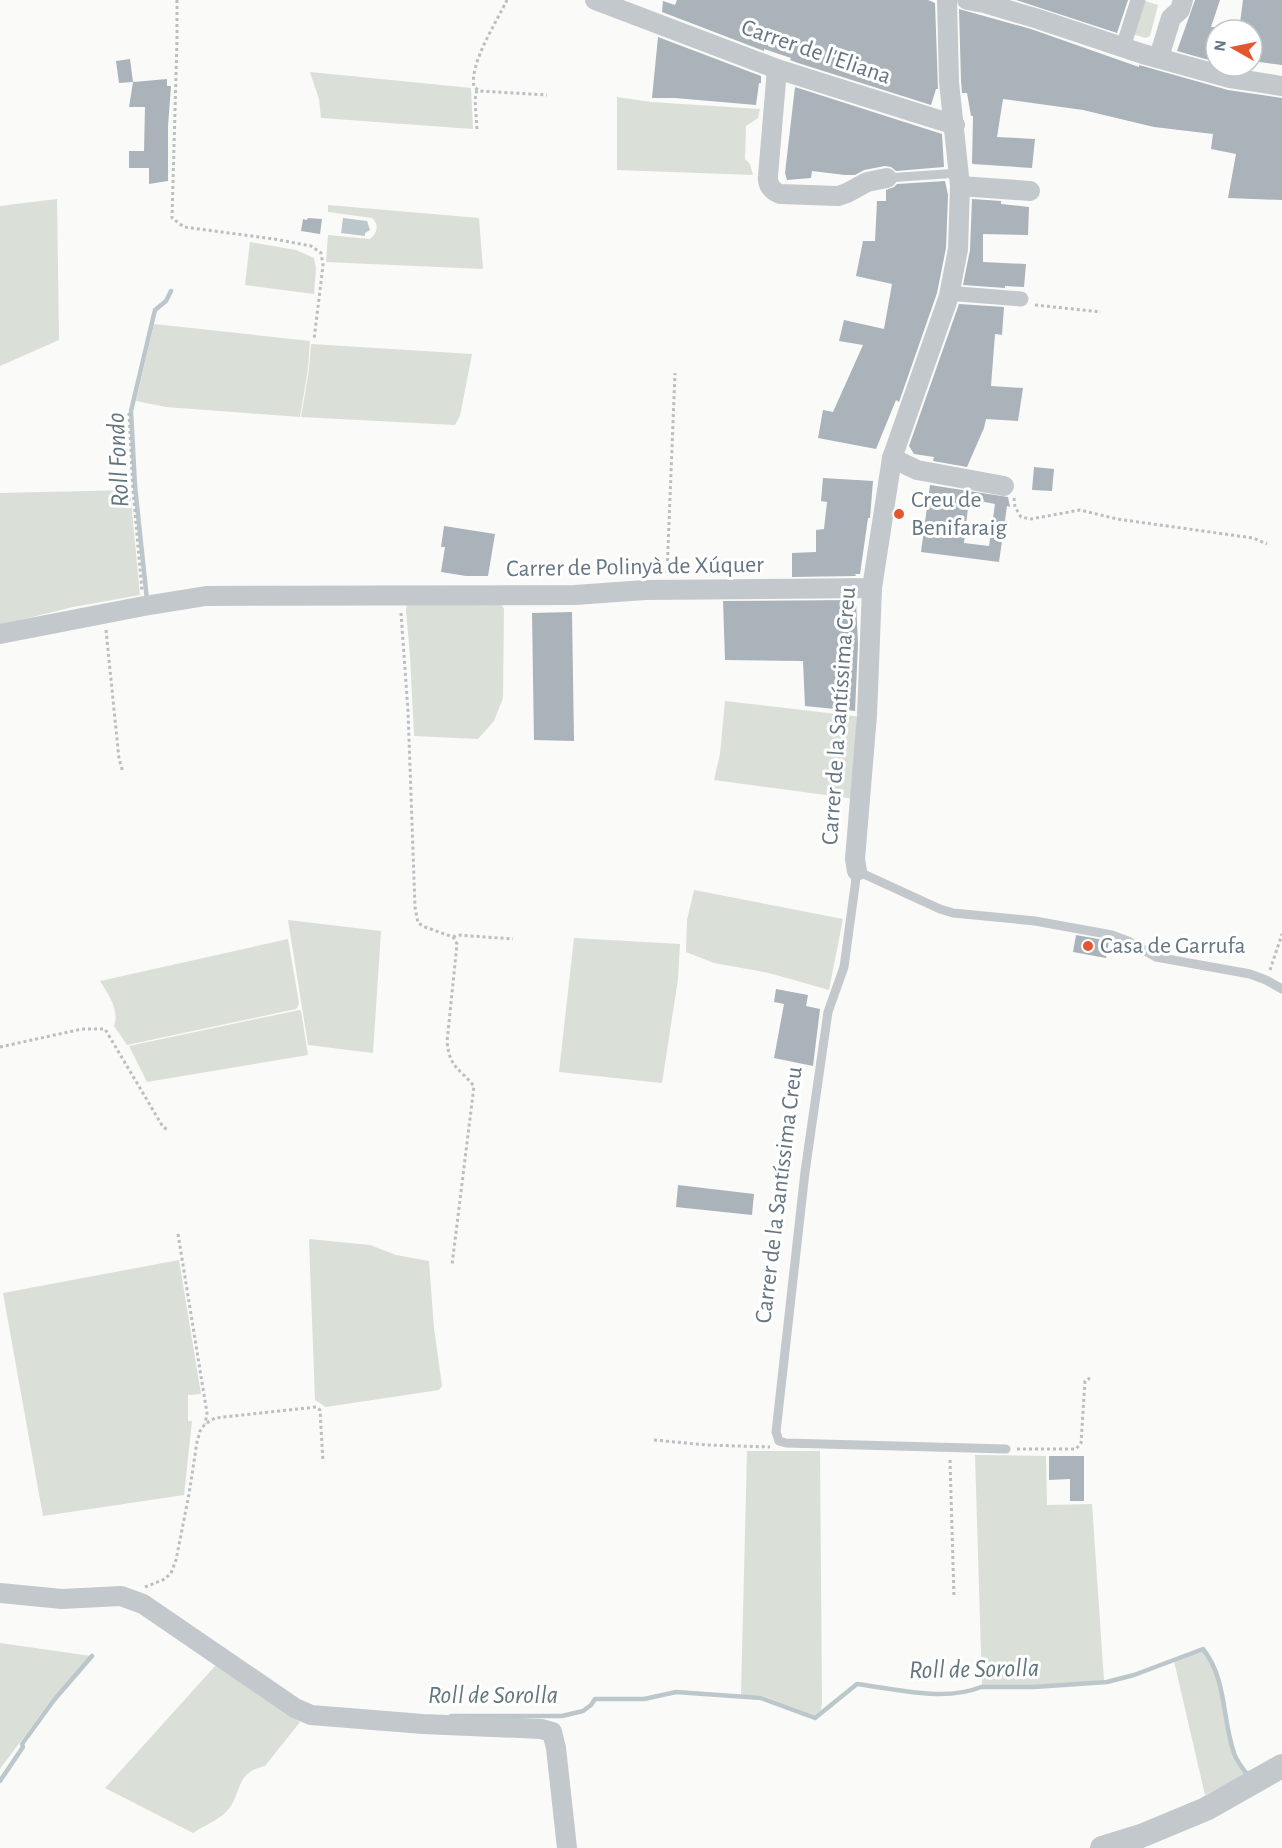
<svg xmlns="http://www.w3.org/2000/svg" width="1282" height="1848" font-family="'Alegreya Sans',sans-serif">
  <rect width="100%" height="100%" fill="#fafaf8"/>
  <g fill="#dadfd7">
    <polygon points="1142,0 1158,5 1150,36 1146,38 1132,34"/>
    <polygon points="310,72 471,88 473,129 321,118 319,99"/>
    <polygon points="617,97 651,102 760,109 758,118 746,126 745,159 750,164 753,175 617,170"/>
    <polygon points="57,199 59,340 0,366 0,206"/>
    <path d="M328 205 479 218 483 269 326 262 328 235 370 239C378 233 379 224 372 218L328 212Z"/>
    <polygon points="250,242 296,250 314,258 316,268 314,294 245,285"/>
    <polygon points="154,324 310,341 308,369 300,417 166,407 136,401"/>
    <polygon points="311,344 472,354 460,416 455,425 301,417 309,370"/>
    <polygon points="130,490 140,595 73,607 0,625 0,493"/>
    <polygon points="407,603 500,603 504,609 503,698 494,721 478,739 414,736 410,656 406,610"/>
    <polygon points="725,701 862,717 856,799 714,780 720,754"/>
    <polygon points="694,890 843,919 829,990 769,973 714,963 686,952 687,920"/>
    <polygon points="288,920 381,931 373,1053 308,1045"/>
    <polygon points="574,938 680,944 678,979 662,1083 559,1072"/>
    <path d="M288 939 298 997 299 1004 296 1009 127 1045 114 1026C120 1010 108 994 100 981Z"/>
    <polygon points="299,1010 301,1011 308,1055 147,1082 129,1046"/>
    <polygon points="309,1239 370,1245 396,1255 429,1261 434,1328 442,1386 439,1390 326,1407 315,1400"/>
    <polygon points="179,1260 201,1394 188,1395 188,1421 192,1421 184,1495 43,1516 3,1293"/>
    <polygon points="747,1451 820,1451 822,1703 821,1710 814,1716 763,1696 741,1695"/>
    <polygon points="975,1455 1046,1456 1047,1505 1092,1504 1104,1681 1035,1686 982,1685"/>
    <polygon points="0,1643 91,1656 52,1699 0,1769"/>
    <polygon points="1203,1650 1209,1658 1218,1683 1233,1754 1245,1775 1205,1795 1174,1661"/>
    <path d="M216 1665 300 1722 265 1766C233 1773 243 1795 226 1812 217 1821 203 1826 193 1833L105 1788Z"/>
  </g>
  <polygon fill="#bbc7cb" points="343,218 367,221 370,230 365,233 365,236 341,233"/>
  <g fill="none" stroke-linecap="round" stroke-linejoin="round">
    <g stroke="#bbc7cb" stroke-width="4.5">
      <polyline points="147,600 135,486 131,411 155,310 166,301 171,291"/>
      <path d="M451 1716H562L583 1711 591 1705 595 1699H644L676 1692 761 1698 815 1718 857 1684C894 1689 945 1702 981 1687H1034L1107 1682 1134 1675 1203 1649C1227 1679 1222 1719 1234 1753 1236 1760 1242 1767 1246 1773H1249"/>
      <polyline points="0,1781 23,1747 22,1744 54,1700 92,1656"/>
    </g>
  </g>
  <g fill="#aab3b9" fill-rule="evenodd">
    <polygon points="677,0 928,0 935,3 938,89 936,89 931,105 798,63 790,60 791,58 764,49 764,51 662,12 663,1 675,5"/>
    <polygon points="1016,0 1128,0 1117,33"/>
    <polygon points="1195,0 1220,0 1211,27 1216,27 1216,62 1177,51"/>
    <polygon points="1243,0 1282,0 1282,65 1252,61 1252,30 1239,30"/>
    <polygon points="959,9 1031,29 1139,67 1139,65 1228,90 1282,98 1282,200 1228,198 1236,154 1211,149 1213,134 1154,127 1083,110 1003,99 997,137 1035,139 1032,168 973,164 972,163 973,116 971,116 967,93 962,93 961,81"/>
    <polygon points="658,37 761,76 761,83 759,83 756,105 675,98 652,98"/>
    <polygon points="130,59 133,82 119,83 116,61"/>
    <polygon points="167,79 167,86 171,86 168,126 168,181 149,184 149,168 129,168 129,151 144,151 145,107 129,107 133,82"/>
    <polygon points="795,87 942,134 944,167 896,171 891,167 885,166 864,170 855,175 845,175 812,171 811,178 787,180 785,173"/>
    <polygon points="945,181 948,195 946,248 937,293 899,402 896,400 876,449 818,438 823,410 833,412 863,345 839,341 844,320 884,329 892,284 856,276 863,241 875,241 877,201 886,201 886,190 894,187 897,184"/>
    <polygon points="972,199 1001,201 1001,204 1029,207 1028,235 983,234 983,262 1026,264 1024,287 1005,286 1005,288 963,285 970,250"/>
    <polygon points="308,218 322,219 320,234 301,231 303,219 307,220"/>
    <polygon points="959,304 1004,307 1002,335 995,334 991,386 1023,388 1018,421 986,419 984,428 967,467 933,461 934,457 914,454 909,446"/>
    <polygon points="1034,467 1054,469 1052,491 1032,490"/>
    <polygon points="823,478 873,481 870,518 868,518 860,574 855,574 856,576 792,577 792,553 816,552 816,530 824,529 827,502 821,501"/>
    <path d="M930 485 1008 497 1010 507 1007 506 999 562 921 552ZM969 499 995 504 989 546 964 543Z"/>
    <polygon points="444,526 495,534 488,576 466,576 441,572 445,547 441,547"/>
    <polygon points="856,600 858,644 855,711 805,706 803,661 725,660 723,601"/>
    <polygon points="572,612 574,741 534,740 532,613"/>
    <polygon points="1076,935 1109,941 1106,958 1073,952"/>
    <polygon points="776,989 808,995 806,1006 820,1009 813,1066 774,1058 784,1004 774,1002"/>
    <polygon points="678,1185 754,1194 752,1215 676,1207"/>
    <polygon points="1049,1456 1084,1456 1084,1501 1070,1501 1070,1479 1049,1480"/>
  </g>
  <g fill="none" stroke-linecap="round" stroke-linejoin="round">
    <g stroke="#bbbfc2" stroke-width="3" stroke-dasharray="3 3" stroke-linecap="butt">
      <polyline points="177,0 177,40 172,218 184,227 274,239 311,246 321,253 323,265 314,340"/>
      <path d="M507 0C497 21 469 64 474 87L480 91 547 95"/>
      <polyline points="477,129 475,100 477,89"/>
      <polyline points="1035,305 1101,312"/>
      <polyline points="129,413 133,490 142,591"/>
      <polyline points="1014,498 1015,507 1021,517 1031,519 1080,510 1117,519 1253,538 1267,544"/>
      <polyline points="667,573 675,373"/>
      <path d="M401 613 408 711 415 907 418 923 425 927 453 937 457 944 447 1042C450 1068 458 1067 474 1086L452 1265"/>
      <polyline points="106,630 119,759 123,772"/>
      <polyline points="453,937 458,935 513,939"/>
      <polyline points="1270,970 1282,934"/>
      <polyline points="0,1047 82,1029 105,1029 163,1127 168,1130"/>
      <polyline points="178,1234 207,1413 205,1424"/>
      <polyline points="654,1440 707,1445 770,1447"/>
      <polyline points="1017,1449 1076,1449 1081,1443 1085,1381 1090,1378"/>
      <polyline points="950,1460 954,1597"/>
      <polyline points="145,1587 165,1579 171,1573 176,1560 189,1494 197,1442 200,1431 205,1424 215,1418 316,1407 320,1410 323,1462"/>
    </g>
    <g stroke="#c3c8cc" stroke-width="9">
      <polyline points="887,178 959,173"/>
      <polyline points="1006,1449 786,1443 779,1441 776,1432 805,1172 828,1012 844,967 857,871 940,909 953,913 1035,921 1112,935 1128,941 1156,957 1250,974 1266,980 1282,989"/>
    </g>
    <g stroke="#c3c8cc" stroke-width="15">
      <polyline points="1124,44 1138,0"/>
      <polyline points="959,294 1021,299"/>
    </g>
    <g stroke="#c3c8cc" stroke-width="20">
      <polyline points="595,0 777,69 955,125"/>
      <polyline points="967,0 984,3 1035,18 1143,54 1230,78 1282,86"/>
      <polyline points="1159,57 1171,18 1180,10 1183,0"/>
      <path d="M777 69 768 176C767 185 772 191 780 194L838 196 847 193 867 182 887 178"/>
      <polyline points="960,186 1030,191"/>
      <polyline points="892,458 917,470 1004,486"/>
      <polyline points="0,634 144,606 206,596 575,595 645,590 872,588"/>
      <polyline points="857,871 855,859 867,715 872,588 892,458 949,296 958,249 960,186 949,82 947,0"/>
      <polyline points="0,1593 62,1599 121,1596 143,1604 295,1708 311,1715 423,1724 541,1729 552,1732 556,1748 567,1848"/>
    </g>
    <polyline stroke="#c3c8cc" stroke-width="24" points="1102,1848 1141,1836 1206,1809 1282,1766"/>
  </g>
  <g fill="#e4572e" stroke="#fff" stroke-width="2">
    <circle cx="899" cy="514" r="6"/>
    <circle cx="1088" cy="946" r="6"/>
  </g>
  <g text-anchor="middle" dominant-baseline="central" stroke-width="6" stroke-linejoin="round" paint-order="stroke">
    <g font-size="24" fill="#657683" stroke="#fff">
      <text transform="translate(816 52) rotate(19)">Carrer de l'Eliana</text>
      <text transform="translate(635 567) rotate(-1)">Carrer de Polinyà de Xúquer</text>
      <text transform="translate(839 716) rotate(-86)">Carrer de la Santíssima Creu</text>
      <text transform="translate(779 1195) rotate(-83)">Carrer de la Santíssima Creu</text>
    </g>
    <g font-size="24" fill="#657683" stroke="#fff" text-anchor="start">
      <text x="911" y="500">Creu de<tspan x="911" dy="28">Benifaraig</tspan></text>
      <text x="1100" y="946">Casa de Garrufa</text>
    </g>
    <g font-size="26" font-style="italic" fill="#60757c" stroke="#fff">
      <text transform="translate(118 460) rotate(-93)">Roll Fondo</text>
      <text transform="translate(974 1669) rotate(-1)">Roll de Sorolla</text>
      <text x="493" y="1695">Roll de Sorolla</text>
    </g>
  </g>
  <g transform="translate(1234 48) rotate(279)"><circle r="28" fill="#ffffff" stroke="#c1c8cd" stroke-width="1.5"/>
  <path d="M0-4.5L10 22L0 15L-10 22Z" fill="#e4572e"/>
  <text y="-9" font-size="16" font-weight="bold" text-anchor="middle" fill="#657683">N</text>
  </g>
</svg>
